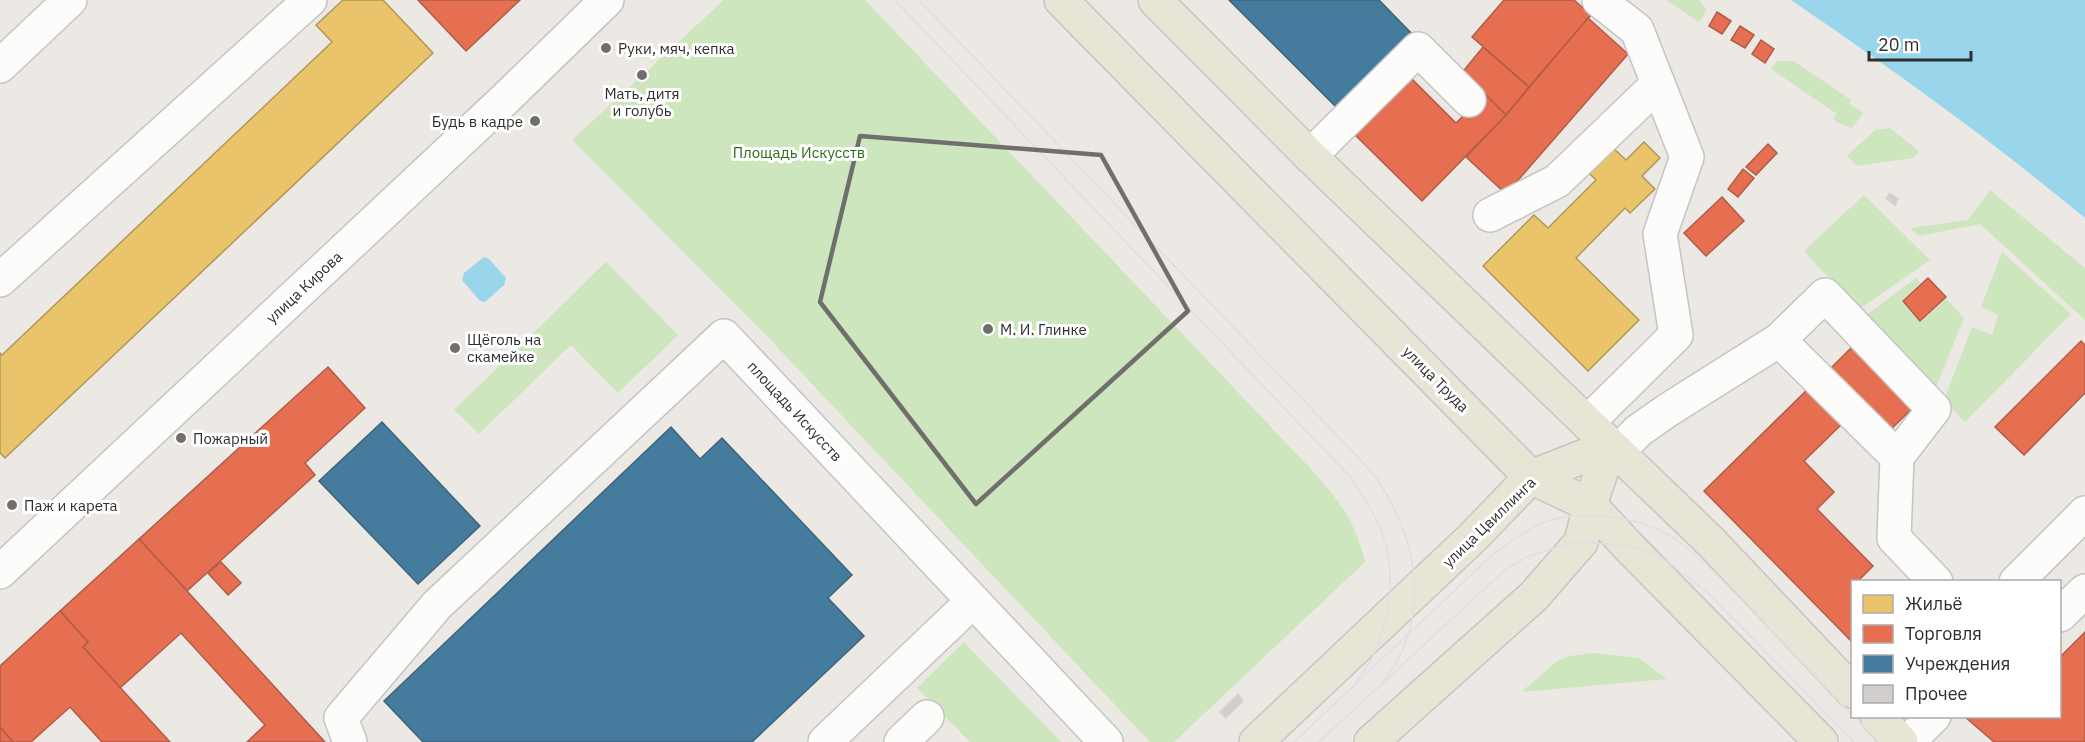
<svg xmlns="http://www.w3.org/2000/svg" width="2085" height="742" font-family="'IBM Plex Sans',sans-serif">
  <rect width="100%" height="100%" fill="#ece8e4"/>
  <g fill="#cee6be">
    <path d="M724 0H865L1311 469C1340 502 1354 518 1365 562L1174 742H1150L761 330 572 140Z"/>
    <polygon points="1666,0 1699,0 1707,10 1699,22"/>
    <polygon points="1777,61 1794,61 1851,100 1849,103 1863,113 1852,128 1839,123 1833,119 1837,114 1771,69"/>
    <polygon points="1890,128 1919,151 1913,158 1857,166 1847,156 1875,130"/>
    <polygon points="1990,190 2085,268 2085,320 1980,224 1919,236 1910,228 1968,220"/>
    <polygon points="1864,195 1930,260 1858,310 1804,251"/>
    <polygon points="2002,252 2071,314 1965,422 1944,400 1972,327 1992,335 1998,315 1981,307"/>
    <polygon points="606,262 678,335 618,393 571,345 479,434 454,410"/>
    <polygon points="1916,278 1921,283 1901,301 1921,322 1946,299 1964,318 1935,390 1865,316"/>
    <polygon points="964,642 1061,742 970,742 917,688"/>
    <polygon points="1593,653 1639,658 1667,679 1521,692 1557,661 1570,656"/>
  </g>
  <g fill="#99d6ec">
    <path d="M1791 0H2085V218C1991 140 1892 69 1791 0Z"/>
    <polygon points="484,257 489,259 506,278 504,285 485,302 480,301 462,280 464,273"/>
  </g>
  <g fill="#e9c46a" stroke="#b19758" stroke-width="1.5">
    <polygon points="343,0 383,0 433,53 5,458 0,453 0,353 2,355 332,42 316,25"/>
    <polygon points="1644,142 1660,158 1642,176 1655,189 1630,213 1625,208 1576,258 1639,320 1588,371 1483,266 1534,215 1548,228 1596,180 1588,172 1612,147 1626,160"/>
  </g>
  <g fill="#e76f51" stroke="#b05c46" stroke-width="1.5">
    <polygon points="418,0 520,0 466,51"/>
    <polygon points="1504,0 1574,0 1591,15 1529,87 1472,37"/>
    <polygon points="1717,12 1731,21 1722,34 1709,26"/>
    <polygon points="1588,18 1628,54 1506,194 1466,157 1506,115"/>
    <polygon points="1740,26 1754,35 1745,48 1731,40"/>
    <polygon points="1761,40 1774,49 1765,63 1752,54"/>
    <polygon points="1483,47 1529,87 1506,115 1461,74"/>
    <polygon points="1404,71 1456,123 1485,94 1506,115 1422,201 1348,128"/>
    <polygon points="1768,144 1777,153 1756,175 1746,167"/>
    <polygon points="1743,169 1754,178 1738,197 1728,189"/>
    <polygon points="1722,197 1744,221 1706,256 1684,233"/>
    <polygon points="1928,278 1946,297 1920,321 1903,301"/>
    <polygon points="2081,341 2085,345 2085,393 2024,455 1995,427"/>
    <polygon points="1856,343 1916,405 1887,433 1827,372"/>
    <polygon points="328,367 365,408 305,463 315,475 187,591 139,539"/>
    <polygon points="1811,386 1845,421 1804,461 1834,492 1817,509 1873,566 1859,580 1861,582 1852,582 1852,642 1704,491"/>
    <polygon points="139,539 187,591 325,742 247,742 265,725 181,633 120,688 83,647 88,642 60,611"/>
    <polygon points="221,562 241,583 228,595 208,573"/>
    <polygon points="60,611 88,642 83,647 170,742 102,742 70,707 31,742 13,742 0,727 0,666"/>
    <polygon points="2085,632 2085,742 1994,742 1964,716 2060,716 2060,657"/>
    <polygon points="0,727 13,742 0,742"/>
  </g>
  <g fill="#457b9d" stroke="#3e647c" stroke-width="1.5">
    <polygon points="1229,0 1379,0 1416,38 1342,113"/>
    <polygon points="382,422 480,526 418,584 319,481"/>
    <polygon points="671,427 700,459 722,438 852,575 828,598 864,636 752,742 423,742 384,701"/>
  </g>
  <g fill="#d1cecb" stroke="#d7d4d0" stroke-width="1.5">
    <polygon points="1890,193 1898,199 1895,205 1886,198"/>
    <polygon points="1238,694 1243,701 1226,718 1220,712"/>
  </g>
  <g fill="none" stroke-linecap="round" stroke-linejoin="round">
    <defs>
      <g id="minor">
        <polyline points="0,66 70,0"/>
        <polyline points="1310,156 1418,49 1469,100"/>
        <polyline points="1490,215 1557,181 1658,84"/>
        <polyline points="0,280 310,0"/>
        <polyline points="1779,340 1897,457 1894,538 1936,582"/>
        <polyline points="1587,423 1676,335 1660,234 1687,157 1637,30 1599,0"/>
        <polyline points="1618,452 1638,431 1668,410 1779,340 1825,295 1934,409 1897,457"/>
        <polyline points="0,572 503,101 607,0"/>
        <polyline points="2016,582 2085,513"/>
        <polyline points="2060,615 2085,591"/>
        <polyline points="350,742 341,718 437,605 724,336 1106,742"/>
        <polyline points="825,742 973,601"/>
        <polyline points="901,742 927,717"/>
        <polyline points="1908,742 1934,716"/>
      </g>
      <g id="major">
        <polyline points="1061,0 1531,477 1590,505 1628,546 1821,742"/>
        <polyline points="1155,0 1310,156 1711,542 1852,691"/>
        <polyline points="1877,716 1901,742"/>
        <polyline points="1256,742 1473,537 1531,477 1610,446"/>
        <polyline points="1371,742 1534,596 1581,542 1590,505 1610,446"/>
      </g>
    </defs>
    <use href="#minor" stroke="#c5c4c5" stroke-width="36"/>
    <use href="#major" stroke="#c6c5c4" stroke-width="36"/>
    <use href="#minor" stroke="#fcfcfb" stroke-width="33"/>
    <use href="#major" stroke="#e8e4d6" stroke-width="33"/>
    <g stroke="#dfdfe1" stroke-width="1.5">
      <path d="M895 0 1352 479C1365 500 1380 521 1386 545 1395 578 1389 619 1376 650 1371 662 1361 674 1354 686"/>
      <path d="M919 0 1358 457C1365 466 1375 475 1381 485 1416 541 1428 604 1396 663 1391 671 1385 679 1380 686"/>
      <polyline points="1854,716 1878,742"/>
      <path d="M1294 742 1492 555C1510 542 1529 527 1551 520 1587 509 1647 518 1678 541 1705 561 1728 586 1751 610 1785 645 1819 680 1852 715"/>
      <polyline points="1319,742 1506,569 1527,557 1557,547 1581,542 1628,546 1661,557 1706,591 1854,742"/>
    </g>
  </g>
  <path fill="none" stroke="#706f6e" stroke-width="4.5" stroke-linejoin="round" d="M860 136 1101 155 1188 311 976 504 820 302Z"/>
  <g fill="#706f6e" stroke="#fff" stroke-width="2">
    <circle cx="606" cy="48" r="6"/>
    <circle cx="642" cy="75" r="6"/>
    <circle cx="535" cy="121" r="6"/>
    <circle cx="988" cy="329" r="6"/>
    <circle cx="455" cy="348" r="6"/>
    <circle cx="181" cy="438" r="6"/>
    <circle cx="12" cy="505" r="6"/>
  </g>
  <g text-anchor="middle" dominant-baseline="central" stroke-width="6" stroke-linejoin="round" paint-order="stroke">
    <g font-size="15" fill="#2e2e2e" stroke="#fff" text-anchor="start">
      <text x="618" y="48">Руки, мяч, кепка</text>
      <text x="642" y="93" text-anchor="middle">Мать, дитя<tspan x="642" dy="17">и голубь</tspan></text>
      <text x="523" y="121" text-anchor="end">Будь в кадре</text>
      <text x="1000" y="329">М. И. Глинке</text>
      <text x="467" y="339">Щёголь на<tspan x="467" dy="17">скамейке</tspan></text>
      <text x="193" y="438">Пожарный</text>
      <text x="24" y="505">Паж и карета</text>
    </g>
    <g font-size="15" fill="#2c6e1b" stroke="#fff">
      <text x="799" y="152">Площадь Искусств</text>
    </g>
    <g font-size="15" fill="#2e2e2e" stroke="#fff">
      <text transform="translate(304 287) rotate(-43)">улица Кирова</text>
      <text transform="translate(1436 379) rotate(45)">улица Труда</text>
      <text transform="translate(795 411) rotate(47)">площадь Искусств</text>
      <text transform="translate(1489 522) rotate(-44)">улица Цвиллинга</text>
    </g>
  </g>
  <rect x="1851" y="580" width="210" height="138" fill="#ffffff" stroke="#ababab" stroke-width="1.5"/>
  <rect x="1863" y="595" width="30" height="18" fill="#e9c46a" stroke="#ababab" stroke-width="1.5"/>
  <text x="1905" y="610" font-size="18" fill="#2e2e2e">Жильё</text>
  <rect x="1863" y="625" width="30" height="18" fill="#e76f51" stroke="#ababab" stroke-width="1.5"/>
  <text x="1905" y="640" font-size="18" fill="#2e2e2e">Торговля</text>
  <rect x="1863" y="655" width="30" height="18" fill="#457b9d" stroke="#ababab" stroke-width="1.5"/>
  <text x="1905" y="670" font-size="18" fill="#2e2e2e">Учреждения</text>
  <rect x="1863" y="685" width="30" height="18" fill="#d1cecb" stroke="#ababab" stroke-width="1.5"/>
  <text x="1905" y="700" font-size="18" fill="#2e2e2e">Прочее</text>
  <path d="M1869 51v9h102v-9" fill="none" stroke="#2e2e2e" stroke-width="3"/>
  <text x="1878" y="51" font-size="18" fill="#2e2e2e" stroke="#ffffff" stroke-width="4.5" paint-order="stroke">20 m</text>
</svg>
